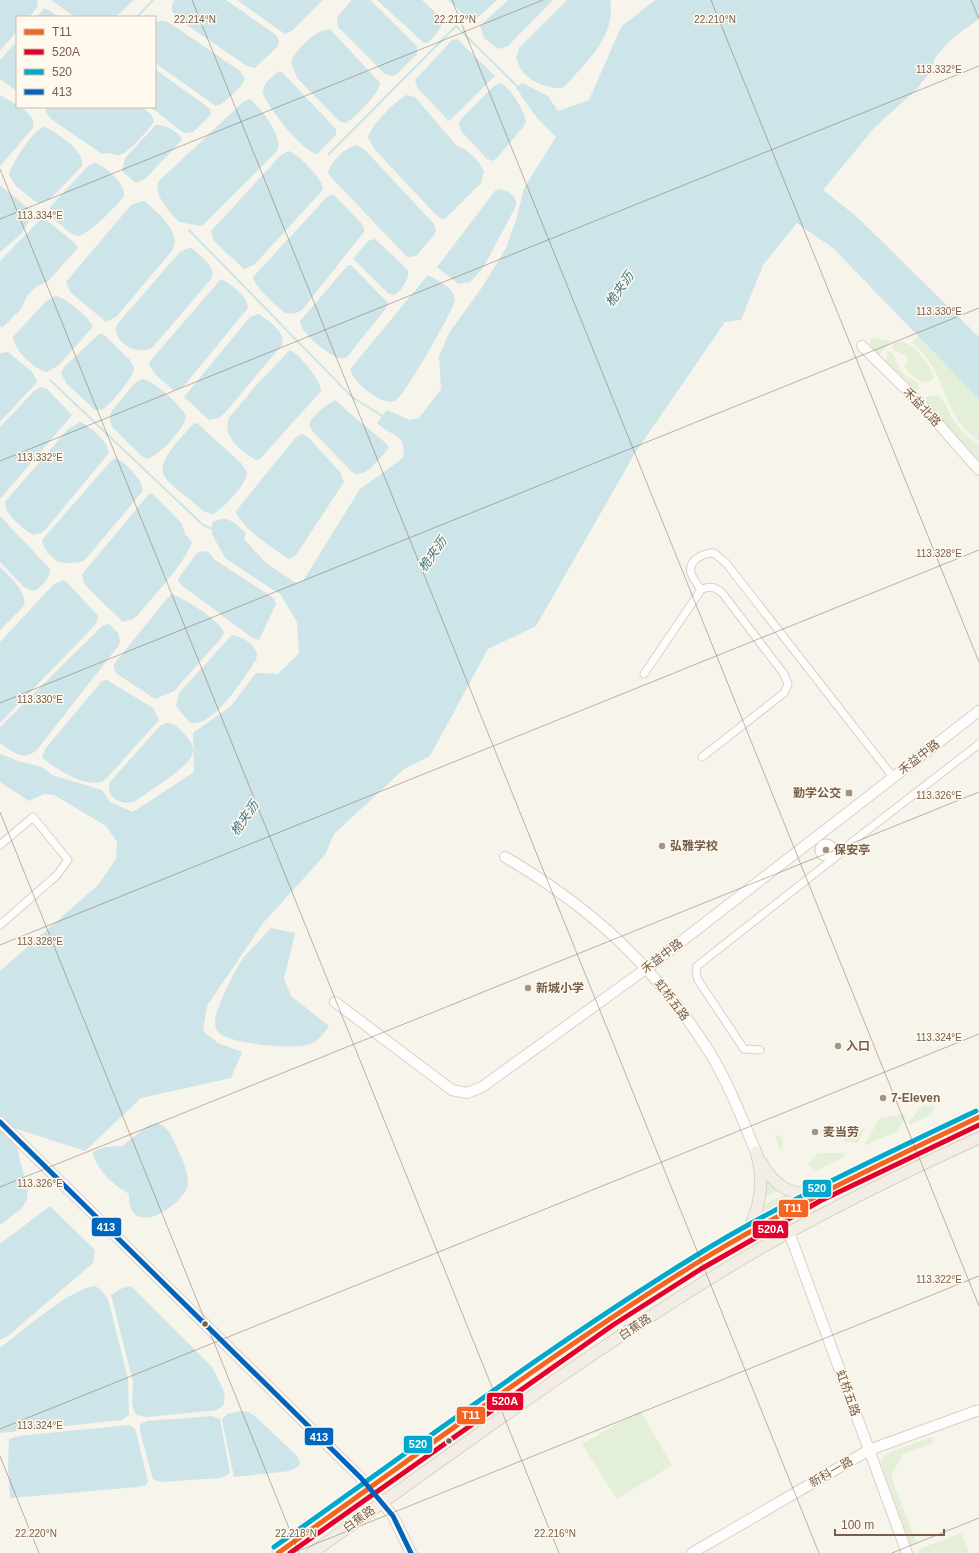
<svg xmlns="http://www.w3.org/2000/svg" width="979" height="1553" font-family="Helvetica,'Noto Sans SC',sans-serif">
<rect width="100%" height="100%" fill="#f7f4ec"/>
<path fill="#e3efd7" d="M918,336L979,399V440C952,425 948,396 935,371C930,360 921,352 912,343Z
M871,338L891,341L880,354H877L870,344Z
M901,341C917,346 928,363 935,377C925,390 912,374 904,367L908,360L907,356L892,349L895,343Z
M888,352C898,354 895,363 900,370C905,376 913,380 919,384V390L917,391L886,361V356Z
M937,395C946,400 948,412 954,421C960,430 969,438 979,445V461L926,402V397Z
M923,1105L934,1106L931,1114L910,1125L909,1122Z
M904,1114L906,1117L897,1131L864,1146L879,1119Z
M865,1128L857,1143L843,1141L844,1139Z
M774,1134L783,1137L782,1149H780Z
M818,1153H844L846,1156L816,1171L807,1164Z
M769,1179L780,1190L766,1197V1181Z
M786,1193L793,1196L761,1214L764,1205Z
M640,1411L672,1465L617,1499L582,1444Z
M931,1437L933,1443L903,1454L891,1476L916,1542L910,1545L881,1463L886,1454Z
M962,1533L969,1553H920L919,1549Z"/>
<path fill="#cde4e8" d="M0,0H37C40,7 33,12 29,17H17V31L0,51Z
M51,0H134L115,17H75Z
M175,0H226L276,35L279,41L278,46L255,68L247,66L178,19C172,13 169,7 175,0Z
M237,0H323L292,31L285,34Z
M352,0H370L417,46V54L397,74L392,76L385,74L338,27L337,17Z
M377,0H422C443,21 451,19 428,43H424Z
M448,0H497L475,20L471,21Z
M508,0H553L508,46L498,49L484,38L480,26Z
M567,0H610C617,35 586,63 564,87C552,91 530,82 522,71C519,67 518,62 516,57L520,47Z
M655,0H979V19L954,37L936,56L930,72L916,90L875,127L823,190L856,216L979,337V399L833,248L797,223L763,265L741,320L725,322L635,453L536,626L488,649L430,756L404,769L334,834L325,855L263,923L207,1006L203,1031L218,1043L242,1052L231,1078L141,1098L85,1151L14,1128L20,1161L28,1187L27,1200L21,1209L0,1225V971L98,885L116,859L117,842L106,826L54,795L44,794L29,801L0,782V754L18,761L42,767L52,775L102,790L110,802L133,812L194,772L193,733L231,706L256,673L278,674L299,653L297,622L281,595L225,558L212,534V522C229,514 234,523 246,533L244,539L266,563L296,583L303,581L360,489L403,458C408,435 391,436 377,423L387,410L410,420L419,418L441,389L439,356L449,333L483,286L506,248L517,217L524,188L556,137L537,118L516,88L522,83L548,96L558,111L589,100L621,27Z
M45,8L59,17H36Z
M160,21H165L171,24L240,71L245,78C244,85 223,105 216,106L155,63V23Z
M330,29L380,83C380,92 354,120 345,123L339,121L297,78L291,62C296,50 316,29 330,29Z
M457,39L495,76L449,121L418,89L415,80L452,40Z
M14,44L17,45V91L0,79V60Z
M155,69L209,108L211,114L209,117L193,132L184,133L150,107H155Z
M279,71L283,73L336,129V135L317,154C305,154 263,103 263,91C264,82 273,76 279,71Z
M500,83C510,86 524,111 526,121L524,126L497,158L492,161L487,159L461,131L459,123L462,118L494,86Z
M0,95C11,102 37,112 33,128L0,166Z
M407,95L415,97L457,146C468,149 480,161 484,172L481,183L445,219L439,218L376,151L368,138C370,126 396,100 407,95Z
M250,99C261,108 284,137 277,151L202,226L179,222C170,212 152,194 159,181L243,102Z
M46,107H142L151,114L154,121C151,128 127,154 120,155C113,156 110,151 102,154L51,119L46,112Z
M156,125C164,124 180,132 182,140L145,179L136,183L122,171L125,158Z
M44,127C57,132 86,152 82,166L50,199L41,203L36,202L16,186L9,175C11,164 34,129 44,127Z
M356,145L364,149L434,224L436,231L434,235L416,256L409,257L405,255L329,175L328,172C331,162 346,147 356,145Z
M288,151C297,152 322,179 323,188L321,192L254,265L244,269L214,241L211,231L281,155Z
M95,163C106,166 126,185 124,196C118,205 89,234 79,236C72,236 66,229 61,225C54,220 49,216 50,207L88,166Z
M0,185L28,208L32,216L22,233L0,252Z
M498,189C507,190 518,196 516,206L483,268L470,282L458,284L437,267L495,191Z
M333,194L361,223L364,228V232L302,310C297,313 290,315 284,312C277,307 253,285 253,277L328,196Z
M142,201L146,202C159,215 182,231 172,251L116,317L106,322L70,292L66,282L131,205Z
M45,219L75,243L78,248L47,282L37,286L27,296L21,309L2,328L0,326V261L39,221Z
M375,239L408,270C410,279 401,291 394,295L389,294L353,259L368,241Z
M189,248H192C200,256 216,266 212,278L153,347C134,358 109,338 118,323L180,252Z
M348,265H351L388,303L386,308L347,357L343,359C331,358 300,333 300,321Z
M428,275C438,281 453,287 455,299C456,306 404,397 395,401C384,407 348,380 351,368Z
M221,279C231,284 248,296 248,308L183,387L179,389L173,390L155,374L149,365L150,361Z
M55,296C64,296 88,317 92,325V328L59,365L47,372C35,370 14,350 13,337L46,301Z
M258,314C267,318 287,334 282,345L224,414L218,418L209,420L184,397L250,317Z
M99,334L104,335L130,360L134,368C134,376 114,400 107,406C103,410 100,410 95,410L66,383L61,373L65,366Z
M290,350C299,354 321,380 321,391L260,459L256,460C242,452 221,436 229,418L259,382Z
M8,352L33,373L37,382L0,422V353Z
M142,379C153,380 182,406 186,416C186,427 158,457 147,459L143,457L112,427C109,419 109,414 114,408L135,383Z
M41,387L47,389L72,415L0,499V427L35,390Z
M336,400L346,410L388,445V449C380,457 365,480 353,473L312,431L309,425C312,415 327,404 336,400Z
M80,422C91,427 108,441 109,453L45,530L41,533L34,535C24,530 4,514 5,502L68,429Z
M194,423L198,424L241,463L247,472C248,483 223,509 213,514C203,514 195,503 188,498C180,491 170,485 165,477C154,462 184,435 194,423Z
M302,434L308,437L340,472L344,482L296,555L289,559C277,551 237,525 236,511L296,437Z
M115,458C124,461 146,482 142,492L85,560C81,563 64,564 60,562C53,560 42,548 42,540L111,461Z
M149,494H153L182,524L185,534L192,542C181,569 157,591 139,614L133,619L123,622L88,588L84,583L82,574Z
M0,516L50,569C51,577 41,588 34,591L25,588L0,562Z
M202,551L208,552L215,560L275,599L276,604L259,640L251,637L180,584L178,580L180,576L197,553Z
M0,567C9,576 28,593 24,606L0,630Z
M63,580L67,582L98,616L96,624L0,723V642L53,585Z
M171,594C183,597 221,621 224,633L222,637L174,691L155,699L117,674L114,669V664Z
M109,624L118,633L120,641L119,645L36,751C21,761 13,752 0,743V727L102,626Z
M232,635C242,636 255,644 257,655L256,660C244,677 214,728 190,723L176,706L179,693Z
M107,680L153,708L159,720L106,779C90,792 55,768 42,758L45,749L102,681Z
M166,723C176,723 180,730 186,736C191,741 195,748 192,755C188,768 146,793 134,802C121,805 107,799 109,783L160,726Z
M271,928L295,933L284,979L291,996L329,1026C323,1034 320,1040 310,1044C294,1050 235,1044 220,1034C217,1031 215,1027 215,1023C213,1013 237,966 244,957C253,947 262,938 271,928Z
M157,1123C169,1127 172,1137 177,1148C182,1159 188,1170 188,1183C188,1202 128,1244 129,1194C112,1184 98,1171 92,1152L106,1147L122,1146L148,1126Z
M50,1206L95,1250L93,1263L8,1336L0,1340V1244Z
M95,1286L100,1289L108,1299L128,1379L129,1415L122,1420L0,1433V1348C21,1332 71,1288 95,1286Z
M131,1286L212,1367L223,1389L225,1397L223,1406L217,1410L209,1411L147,1417L136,1415L132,1405L133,1382L111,1295L120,1289Z
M240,1411L248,1412L255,1416L297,1456L300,1462L299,1466L290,1471L234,1477L222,1420L227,1414Z
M212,1416L220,1419L230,1473L221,1478L160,1482L153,1479L140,1432V1424L147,1421Z
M129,1425L134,1428L136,1432L148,1481L146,1485L138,1487L10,1498L8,1467L9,1439L18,1436Z"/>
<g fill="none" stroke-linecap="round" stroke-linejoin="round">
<path stroke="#cde4e8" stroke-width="2" d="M137,17L153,0
M329,154L456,26L519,88
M189,230L352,397L384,417
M50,380L203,525L213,529"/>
<g stroke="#d7d1ca" stroke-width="9">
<path id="street" d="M701,590C698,585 693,579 691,573C688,560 703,553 714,553L726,563L893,777
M644,674L701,590C710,585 716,587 723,594L784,674L788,685L784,693L702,757
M819 850a7 7 0 1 1 14 0a7 7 0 1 1-14 0Z
M0,845L33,817L68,860L57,875L0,925
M760,1050L744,1049L698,980L696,973L697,966L842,852L847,846L979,744"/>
</g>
<g stroke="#d8d1ca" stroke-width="12">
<path id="secondary" d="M862,346L921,404L979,470
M505,857C591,907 657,968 710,1053C729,1084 742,1119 756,1152
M335,1002L452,1090L467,1093L482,1087L647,968L979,711
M0,1122L361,1478L393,1516L411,1553
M789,1232L907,1553
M692,1553L869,1450L979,1410"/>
</g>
<g stroke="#d9d1ca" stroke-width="13">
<path id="primary" d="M761,1162C775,1187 789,1194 816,1195
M747,1233C761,1207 765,1181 756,1152
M278,1553L609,1319L697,1263L817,1195L979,1117
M312,1553C455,1451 596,1346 747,1256C822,1212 900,1174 979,1138"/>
</g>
<use href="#street" stroke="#fefdfc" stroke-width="7"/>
<use href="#secondary" stroke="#fefdfc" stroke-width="10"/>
<use href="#primary" stroke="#f2eee6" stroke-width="11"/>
<g stroke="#fff9ee" stroke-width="8">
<path id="bus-1" d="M278,1553C416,1456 552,1353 695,1264C786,1208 883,1163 979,1117"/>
</g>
<g stroke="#fff9ee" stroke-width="8">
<path id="bus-2" d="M290,1553L613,1325L701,1269L820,1201L979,1125"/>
</g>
<g stroke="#fff9ee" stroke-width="8">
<path id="bus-3" d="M274,1547C412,1450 548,1347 692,1258C782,1202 880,1157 976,1111"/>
</g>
<g stroke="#fff9ee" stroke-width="8">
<path id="bus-4" d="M0,1122L361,1478L393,1516L411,1553"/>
</g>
<use href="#bus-1" stroke="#f26522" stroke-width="5"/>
<use href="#bus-2" stroke="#e4002b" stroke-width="5"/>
<use href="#bus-3" stroke="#00a9ce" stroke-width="5"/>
<use href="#bus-4" stroke="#0065bd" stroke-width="5"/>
</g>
<path fill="none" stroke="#775e4b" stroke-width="1" stroke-opacity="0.45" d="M192,0L819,1553M452,0L979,1306M711,0L979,662M971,0L979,19M0,169L559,1553M0,219L543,0M0,461L979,66M0,703L979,308M0,812L299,1553M0,945L979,550M0,1187L979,792M0,1429L979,1034M0,1456L39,1553M293,1553L979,1276M892,1553L979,1518"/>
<g fill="#a49283" stroke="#fff9ee" stroke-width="1.5">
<rect x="845" y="789" width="8" height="8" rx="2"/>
<circle cx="662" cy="846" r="4"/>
<circle cx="826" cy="850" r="4"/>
<circle cx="528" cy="988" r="4"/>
<circle cx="838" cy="1046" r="4"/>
<circle cx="883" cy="1098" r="4"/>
<circle cx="815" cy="1132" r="4"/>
</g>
<g fill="#775e4b" stroke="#fff9ee" stroke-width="1.5">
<circle cx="205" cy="1324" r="3.5"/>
<circle cx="449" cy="1441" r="3.5"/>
</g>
<g text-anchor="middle" stroke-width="3" stroke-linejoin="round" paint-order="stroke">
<g font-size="12" fill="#775e4b" stroke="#fff9ee">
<text transform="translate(922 407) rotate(47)" y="4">禾益北路</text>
<text transform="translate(919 757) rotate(-38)" y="4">禾益中路</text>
<text transform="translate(662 956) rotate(-37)" y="4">禾益中路</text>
<text transform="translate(672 1000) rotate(53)" y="4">虹桥五路</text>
<text transform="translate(635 1327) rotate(-34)" y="4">白蕉路</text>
<text transform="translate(848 1393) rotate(70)" y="4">虹桥五路</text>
<text transform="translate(831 1472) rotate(-30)" y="4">新科一路</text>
<text transform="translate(359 1519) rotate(-36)" y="4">白蕉路</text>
</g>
<g font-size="12" font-weight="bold" fill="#775e4b" stroke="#fff9ee" text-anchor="start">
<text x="841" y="797" text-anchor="end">勤学公交</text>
<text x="670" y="850">弘雅学校</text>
<text x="834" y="854">保安亭</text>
<text x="536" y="992">新城小学</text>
<text x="846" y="1050">入口</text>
<text x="891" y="1102">7-Eleven</text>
<text x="823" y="1136">麦当劳</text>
</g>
<g font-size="13" font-style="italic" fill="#457a8a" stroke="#fff9ee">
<text transform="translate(619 289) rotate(-55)" y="5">桅夹沥</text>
<text transform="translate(432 554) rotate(-55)" y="5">桅夹沥</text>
<text transform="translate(244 818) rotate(-55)" y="5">桅夹沥</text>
</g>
</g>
<g font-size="10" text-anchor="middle" fill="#775e4b" stroke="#fff9ee" stroke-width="3" stroke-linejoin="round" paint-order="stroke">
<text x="195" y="23">22.214°N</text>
<text x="455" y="23">22.212°N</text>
<text x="715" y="23">22.210°N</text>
<text x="939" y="73">113.332°E</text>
<text x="40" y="219">113.334°E</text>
<text x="939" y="315">113.330°E</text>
<text x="40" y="461">113.332°E</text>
<text x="939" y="557">113.328°E</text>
<text x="40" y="703">113.330°E</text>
<text x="939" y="799">113.326°E</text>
<text x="40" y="945">113.328°E</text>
<text x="939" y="1041">113.324°E</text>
<text x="40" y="1187">113.326°E</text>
<text x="939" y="1283">113.322°E</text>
<text x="40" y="1429">113.324°E</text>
<text x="36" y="1537">22.220°N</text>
<text x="296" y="1537">22.218°N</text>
<text x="555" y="1537">22.216°N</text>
</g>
<g stroke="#fff9ee" stroke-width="1.5">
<rect x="802" y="1179" width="30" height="19" rx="4" fill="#00a9ce"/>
<rect x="778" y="1199" width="31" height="19" rx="4" fill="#f26522"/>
<rect x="91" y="1217" width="31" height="20" rx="4" fill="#0065bd"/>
<rect x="752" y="1220" width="37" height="19" rx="4" fill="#e4002b"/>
<rect x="486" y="1392" width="38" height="19" rx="4" fill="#e4002b"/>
<rect x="456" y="1406" width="30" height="19" rx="4" fill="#f26522"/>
<rect x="304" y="1427" width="30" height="19" rx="4" fill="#0065bd"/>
<rect x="403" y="1435" width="30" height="19" rx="4" fill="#00a9ce"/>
</g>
<g font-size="11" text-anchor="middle" font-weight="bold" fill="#fff">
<text x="817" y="1192">520</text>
<text x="793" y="1212">T11</text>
<text x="106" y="1231">413</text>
<text x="771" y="1233">520A</text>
<text x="505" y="1405">520A</text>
<text x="471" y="1419">T11</text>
<text x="319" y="1441">413</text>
<text x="418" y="1448">520</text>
</g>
<rect x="16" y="16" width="140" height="92" fill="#fff9ee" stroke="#c9bbad"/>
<rect x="24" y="29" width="20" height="6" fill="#f26522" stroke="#c9bbad"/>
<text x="52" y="36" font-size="12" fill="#775e4b">T11</text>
<rect x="24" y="49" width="20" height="6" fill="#e4002b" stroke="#c9bbad"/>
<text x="52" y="56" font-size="12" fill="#775e4b">520A</text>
<rect x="24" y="69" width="20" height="6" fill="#00a9ce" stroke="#c9bbad"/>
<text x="52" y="76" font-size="12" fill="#775e4b">520</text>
<rect x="24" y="89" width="20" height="6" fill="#0065bd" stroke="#c9bbad"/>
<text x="52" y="96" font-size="12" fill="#775e4b">413</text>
<path d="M835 1529v6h109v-6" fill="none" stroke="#775e4b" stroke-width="2"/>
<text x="841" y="1529" font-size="12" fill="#775e4b" stroke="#fff9ee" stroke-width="3" paint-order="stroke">100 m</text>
</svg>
